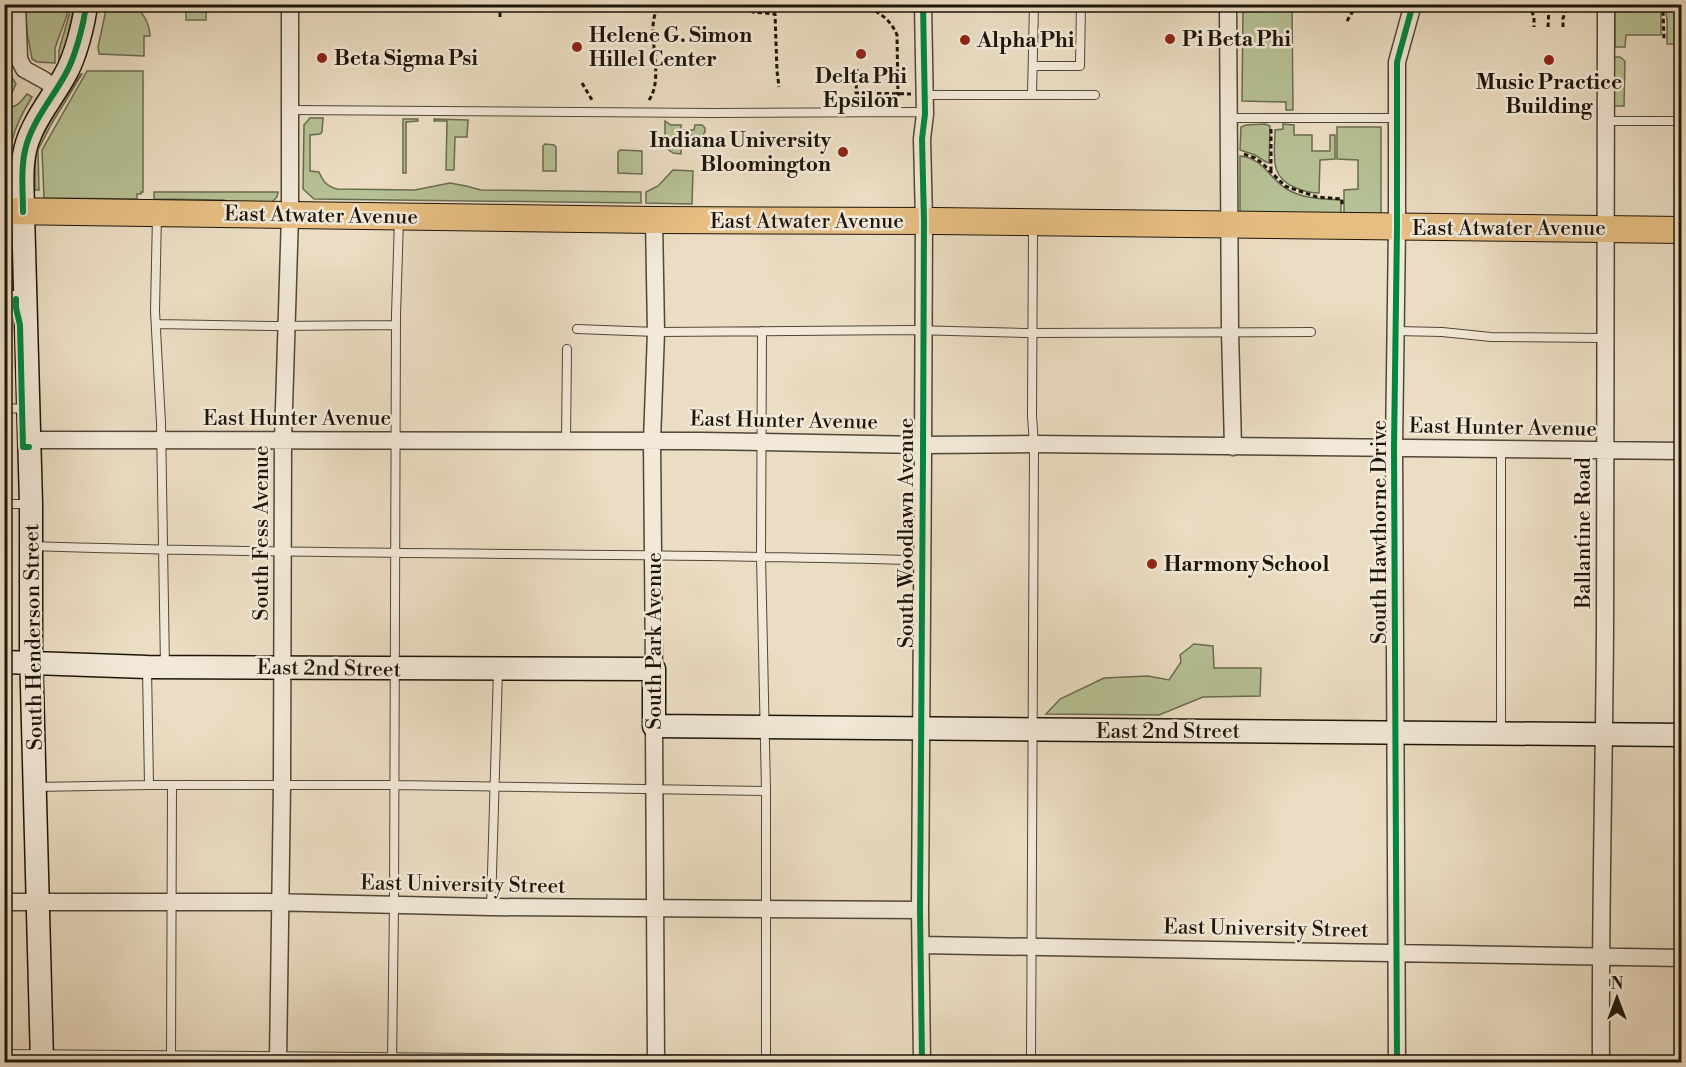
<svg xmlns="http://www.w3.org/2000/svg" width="1686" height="1067" font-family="'Libre Bodoni',serif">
<rect width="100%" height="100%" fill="#ebddc3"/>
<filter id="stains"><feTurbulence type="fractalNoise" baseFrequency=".00333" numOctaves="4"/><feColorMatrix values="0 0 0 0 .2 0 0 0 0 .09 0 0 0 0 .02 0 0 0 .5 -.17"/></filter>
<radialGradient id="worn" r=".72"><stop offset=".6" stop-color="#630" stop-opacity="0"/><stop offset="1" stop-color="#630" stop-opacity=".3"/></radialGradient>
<path fill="#b6c195" stroke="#6a6b50" stroke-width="1.5" d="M25,5H68L67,15L55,48V63L37,62L32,59L27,32Z
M72,5H75L68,34L66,58L59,63V50Z
M107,5H135C144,15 149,22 150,36H144V56L99,54L98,47Z
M186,5H197V9H206V20H186Z
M1243,5H1292L1293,110H1286V102L1242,101Z
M1615,5H1658L1661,10V35H1626L1625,47H1615Z
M1665,5H1681V44H1667V20Z
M5,30L9,31V68L10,74L16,84C12,91 13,97 5,99L4,55H7V41H5Z
M1614,57H1620L1625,61L1624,106H1614Z
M87,71H143V192H141V194H137V199L44,198L42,150Z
M81,74H82L52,123L38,150L39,190H35V161L37,146L48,124Z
M27,94L32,97C11,130 8,150 7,188H5V108C16,108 20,103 27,94Z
M310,118H323L322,132L320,134L310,135V171L319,172C323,181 326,186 337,189L415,190L450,183L466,186L481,190L641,192V203L314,199L303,189L304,125Z
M403,119H418V121L406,122V173H403Z
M434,119L468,120L467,137H455L454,170H446L447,121H434Z
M665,121L671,125H681V130H694L695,125H702L705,128V132L702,136H681V154L673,153L665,147Z
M1265,124L1270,126L1269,163L1266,162L1255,155L1240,150L1241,127L1246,125Z
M1283,124L1294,125V135H1312V151H1330V135H1335V159L1320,160L1319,193C1311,193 1303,191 1296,188C1268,177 1275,154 1275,130L1283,129Z
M1337,127H1381V216L1344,215V190L1358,189V160L1337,159Z
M545,144L554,145L556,147V171H543V146Z
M620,150L642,151V174L618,173V152Z
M1240,156C1262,158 1269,177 1285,188C1302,199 1322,199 1341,200V216L1240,214Z
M673,170L693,171L692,204L646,203V192L658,186Z
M154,192H278L277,197L270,204H234L224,200L154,199Z
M1194,644L1213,646L1214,668H1261L1260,696L1203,697L1159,715L1046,714L1060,699L1104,678L1148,676L1169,680L1181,662L1180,655Z"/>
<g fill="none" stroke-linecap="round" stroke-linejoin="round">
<g stroke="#504738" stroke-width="10">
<path id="lane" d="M1033,66H1080L1081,4
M924,95H1095
M1032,95L1034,4
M291,110L713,113L918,112L925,114
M1228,118H1397
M1606,121H1682
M157,215L155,311L161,423L165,667
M156,324L274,326L396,325
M577,329L656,332L912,330L1024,333L1311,332
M762,331L761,556L766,791V1062
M1396,331L1442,332L1491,337L1606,338
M4,408L28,409
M566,441L567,349
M1501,449V731
M4,504H31
M31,546C325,556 620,552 914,560
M147,668L149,785H172L171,1062
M172,785H395L766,791
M36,787L149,785
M491,907L498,670
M4,1054L978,1062
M392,1062L394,905L396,315L399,220
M1031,1062L1034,444L1032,416L1033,226"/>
</g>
<g stroke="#504738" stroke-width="19">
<path id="street" d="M17,4L19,59L24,69L44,80L57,89
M1228,4L1230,331L1233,447
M654,220L656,332L652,441L654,669
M4,299H26
M29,440L702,441L923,445L1034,444L1682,451
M654,726L656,1062
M4,902H267L491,907L920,910
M921,945L1682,958
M278,1062L282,785L283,440L290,215V4
M922,1062L920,910L923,455L924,221L922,139L925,114L923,4
M1397,1062L1394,448L1397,227V62L1413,4
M1601,1062C1600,919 1604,775 1605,632C1606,423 1606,214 1606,4"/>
</g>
<g stroke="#1d150a" stroke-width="25">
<path id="secondary" d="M4,662L147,667L654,669V726L1682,735
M42,1062L31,649V504L23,212C23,190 20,164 27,143C35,118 53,97 65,75C75,58 84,24 86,4"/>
</g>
<g stroke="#1d150a" stroke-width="28">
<path id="primary" d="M4,211L654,220L935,221L1682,230"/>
</g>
<path stroke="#1d150a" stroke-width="3" stroke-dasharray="4.5 3" stroke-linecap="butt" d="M695,4L696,10
M748,4V8L753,12L775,14L777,71L779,87
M786,4V8
M862,4C878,12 890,18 897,35L898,97
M1529,4L1534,17V27
M1540,4L1549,7L1557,4
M1661,4L1663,11L1664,40
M500,17V4
M1347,21L1357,4
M1548,27L1549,7
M1563,27V18L1569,4
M857,69L856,93L911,94
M582,83L592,100
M649,100C667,74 641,24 661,4
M1244,154L1255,158L1262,163L1285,186L1317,197L1342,199V207
M1271,171V127"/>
<use href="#lane" stroke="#f2e9d8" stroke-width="8"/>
<use href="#street" stroke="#f2e9d8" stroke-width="16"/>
<use href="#secondary" stroke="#f2e9d8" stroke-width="22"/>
<use href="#primary" stroke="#e6be82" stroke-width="26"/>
<g stroke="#f2e9d8" stroke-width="10">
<path id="cycleway" d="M23,212C23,190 20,164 27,143C35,118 53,97 65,75C75,58 84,24 86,4
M16,299V308L20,325L23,447H29
M922,1062L920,910L923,455L924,221L922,139L925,114L923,4
M1397,1062L1394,448L1397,227V62L1413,4"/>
</g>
<use href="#cycleway" stroke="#00873e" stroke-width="6"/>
</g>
<g fill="#8f2418" stroke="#f2e9d8" stroke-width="2">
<circle cx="1170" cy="39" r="6"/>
<circle cx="965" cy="40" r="6"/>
<circle cx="577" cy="47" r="6"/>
<circle cx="861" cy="54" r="6"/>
<circle cx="322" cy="58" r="6"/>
<circle cx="1549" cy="60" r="6"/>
<circle cx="843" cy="152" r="6"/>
<circle cx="1152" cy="564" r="6"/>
</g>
<g text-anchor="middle" stroke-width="5" stroke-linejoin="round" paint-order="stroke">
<g font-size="21" font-weight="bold" fill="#1d150a" stroke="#f2e9d8" text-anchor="start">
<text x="589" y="42">Helene G. Simon<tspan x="589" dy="24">Hillel Center</tspan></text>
<text x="1182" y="46">Pi Beta Phi</text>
<text x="977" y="47">Alpha Phi</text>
<text x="334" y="65">Beta Sigma Psi</text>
<text x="861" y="83" text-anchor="middle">Delta Phi<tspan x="861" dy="24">Epsilon</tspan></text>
<text x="1549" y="89" text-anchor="middle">Music Practice<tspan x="1549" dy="24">Building</tspan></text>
<text x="831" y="147" text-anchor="end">Indiana University<tspan x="831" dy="24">Bloomington</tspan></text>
<text x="1164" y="571">Harmony School</text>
</g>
<g font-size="21" fill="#1d150a" stroke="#f2e9d8">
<text transform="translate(321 215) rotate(1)" y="7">East Atwater Avenue</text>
<text x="807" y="228">East Atwater Avenue</text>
<text x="1509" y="235">East Atwater Avenue</text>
<text x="297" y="425">East Hunter Avenue</text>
<text transform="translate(784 420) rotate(1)" y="7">East Hunter Avenue</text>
<text transform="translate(1503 427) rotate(1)" y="7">East Hunter Avenue</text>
<text transform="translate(1379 532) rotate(-90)" y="7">South Hawthorne Drive</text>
<text transform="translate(261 533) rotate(-90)" y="7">South Fess Avenue</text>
<text transform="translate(906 533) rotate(-90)" y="7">South Woodlawn Avenue</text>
<text transform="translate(1583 533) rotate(-90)" y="7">Ballantine Road</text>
<text transform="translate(33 637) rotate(-91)" y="7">South Henderson Street</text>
<text transform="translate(654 641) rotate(-90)" y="7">South Park Avenue</text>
<text transform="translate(329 668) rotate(1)" y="7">East 2nd Street</text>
<text x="1168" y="738">East 2nd Street</text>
<text transform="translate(463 884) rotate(1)" y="7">East University Street</text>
<text transform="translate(1266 928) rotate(1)" y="7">East University Street</text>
</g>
</g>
<rect width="1686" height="1067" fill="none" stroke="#ebddc3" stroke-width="24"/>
<rect x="6" y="6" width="1674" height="1055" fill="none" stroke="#1d150a" stroke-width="3"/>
<rect x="12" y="12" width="1662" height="1043" fill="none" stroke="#1d150a" stroke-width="1.5"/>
<g transform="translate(1617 998)" stroke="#f2e9d8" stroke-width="4.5" paint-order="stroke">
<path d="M0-4.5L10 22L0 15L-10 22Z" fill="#1d150a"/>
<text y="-9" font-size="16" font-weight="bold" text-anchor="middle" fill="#1d150a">N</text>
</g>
<rect width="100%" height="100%" filter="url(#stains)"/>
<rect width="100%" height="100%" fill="url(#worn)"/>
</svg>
